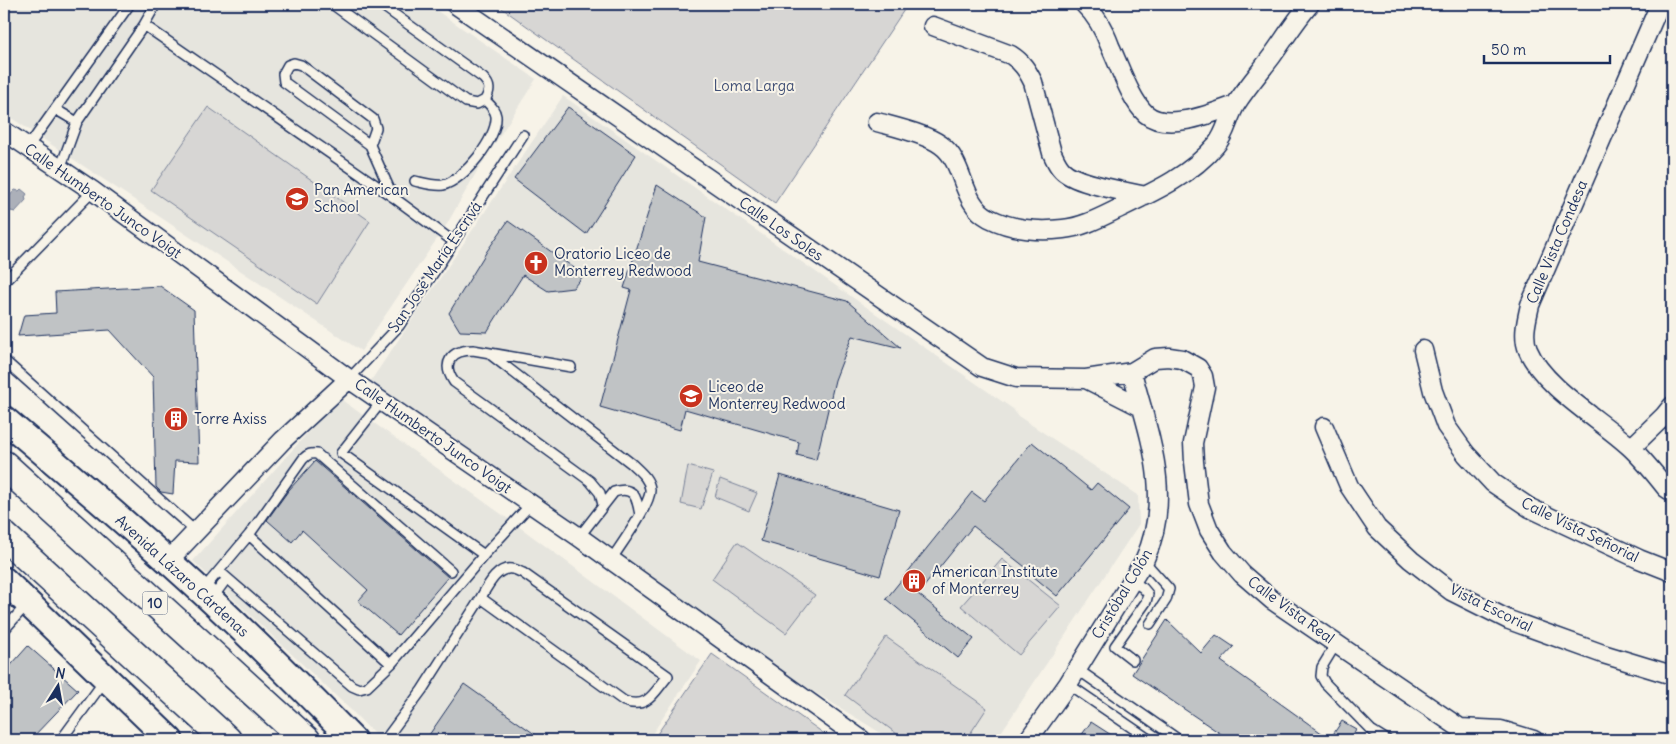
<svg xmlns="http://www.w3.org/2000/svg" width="1676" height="744" font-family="Delius,sans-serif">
<rect width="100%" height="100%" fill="#f7f3e8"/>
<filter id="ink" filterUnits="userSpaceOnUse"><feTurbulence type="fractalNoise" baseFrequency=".02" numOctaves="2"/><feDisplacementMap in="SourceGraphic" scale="10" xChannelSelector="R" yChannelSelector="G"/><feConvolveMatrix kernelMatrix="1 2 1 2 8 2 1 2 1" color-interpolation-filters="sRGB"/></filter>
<g filter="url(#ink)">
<path fill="#e6e5de" d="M4,4H427L536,79L476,173L447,224L361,351L4,113Z
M563,96L1013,409L1018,416L1138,495L1139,524L996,740H892L800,683L370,382Z
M339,398L525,531L701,661L648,740H380L354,713L193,561Z"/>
<path fill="#d7d6d4" stroke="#798299" d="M496,4H908L775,203Z
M208,107L370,221L317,304L151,190Z
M688,466L713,473L701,509L681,504Z
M720,479L757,493L749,511L715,497Z
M737,542L815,595L786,633L712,579Z
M1002,559L1061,606L1019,655L961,606Z
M886,637L987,708L966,740H905L845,695Z
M712,654L833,740H653Z"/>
<path fill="#acb0b9" stroke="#727c95" d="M21,189L27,194L25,197L26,200L15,212L11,211L9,213L4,209L5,205L4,202L15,190L19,191Z"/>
<path fill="#c0c3c5" stroke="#1b2f5e" d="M568,107L636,155L586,234L514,179Z
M657,185L706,217L698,262L847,301L901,348L852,336L835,380L816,460L797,455L799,442L685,409L680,430L600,407L631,290L624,288Z
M508,221L584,275L573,288L548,291L523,275L487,332L460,331L449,313L487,251Z
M160,286L194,310L199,462L175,461L173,494L161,492L156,487L153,377L110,330L18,336L24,315L56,313L55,292Z
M1032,442L1091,490L1097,483L1129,509L1057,596L1033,576L1034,574L973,526L918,594L974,639L958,658L886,599L972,492L984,501Z
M315,461L448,577L398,635L358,601L368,590L302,530L292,542L267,520L288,491Z
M780,475L899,510L880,576L761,541Z
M1167,620L1201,653L1216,635L1234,647L1221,661L1330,739L1342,721L1356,729L1350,740H1230L1132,674Z
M28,646L78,690L30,740H4V673Z
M464,684L543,740H436L429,735Z
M1091,722L1119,740H1078Z"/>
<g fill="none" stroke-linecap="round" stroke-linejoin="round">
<g stroke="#1b2f5e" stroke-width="12">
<path id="lane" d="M332,4L466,102L477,104L485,100C490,91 491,86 483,78L380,4
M144,25L393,197
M55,109L77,122
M370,145L376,128L373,119L301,65L294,63L288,65L283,74L284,82L370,145L393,197L454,242
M28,147L130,4
M60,169L77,122L144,25L156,4
M415,181C424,183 434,186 443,185C463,181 498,138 496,116C495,109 490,105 485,100
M4,282L93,191
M491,355L632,464C639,471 649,478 650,489C652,503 620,546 611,560
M4,360L195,531
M571,367L473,350C451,350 441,363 454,382L590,481L600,493L603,505
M349,379L399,326L523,135
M382,401L341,453L484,555
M249,535L391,664
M579,537L614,492C635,485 637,499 640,515
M1144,561L1169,589L1166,600L1150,624
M219,571L352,686L359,689L367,687L391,664L484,555L531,504
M1132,581L1143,588L1148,594L1146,602L1115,646L1133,660
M202,591L249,535L303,459C308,454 311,453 317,454L451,571
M211,600L227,578
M4,630L27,604
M1336,644L1322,667L1321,676L1325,683L1371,730L1387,740
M1077,669L1179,740
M1068,684L1150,740
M61,740L105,680
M385,740L422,690L477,604C485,592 495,566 512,569C516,569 520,572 523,573L668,676C654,692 648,710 624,701L481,598"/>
</g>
<g stroke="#1b2f5e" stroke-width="21">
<path id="street" d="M455,4L982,367L1016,378L1086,379L1132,372L1155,358L1169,357L1182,359L1198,368L1203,376L1205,387L1193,443L1194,462L1199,504L1209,530L1223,552L1242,574L1272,600L1460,728L1472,740
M1084,4C1096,15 1104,30 1110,46C1119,65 1131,101 1146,114C1167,132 1213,113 1235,105
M1660,4L1530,305C1527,319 1522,336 1528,350C1544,388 1600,419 1630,447C1643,459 1655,474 1666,488L1672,492
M933,26L1011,55C1022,62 1027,70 1033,82L1052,153C1055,159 1057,165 1062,170C1075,184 1125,191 1145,196
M877,122C895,127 926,134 941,145C966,163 960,203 989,218C1013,230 1037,232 1063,229C1084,227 1103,216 1122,207C1156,191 1192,174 1216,145C1226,134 1228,117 1236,104C1247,87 1260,72 1272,56C1285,38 1296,20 1310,4
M4,131L93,191L349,379L579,537L862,740
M1423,350L1433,391L1446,426L1466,454L1493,483L1530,508L1639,559L1672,572
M1086,379L1141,407
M1324,427L1349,486L1377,528L1411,560L1451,591L1509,620L1603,654L1672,675
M1631,448L1664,416L1672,406
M168,561L283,440L349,379
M1460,728L1501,730L1534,740
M1028,740L1068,684L1144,561C1174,497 1149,436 1132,372"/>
</g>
<g stroke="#1b2f5e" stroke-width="29">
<path id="secondary" d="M4,419C74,479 145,538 213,602C261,647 307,693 353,740
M4,580L170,740"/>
</g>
<g stroke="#1b2f5e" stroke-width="31">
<path id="highway" d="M4,465L306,740
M4,536L227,740"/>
</g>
<use href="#lane" stroke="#f7f3e8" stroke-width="9"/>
<use href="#street" stroke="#f7f3e8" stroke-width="18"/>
<use href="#secondary" stroke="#f7f3e8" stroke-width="25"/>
<use href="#highway" stroke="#f7f3e8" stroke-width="28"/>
</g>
</g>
<defs>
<g id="school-disc" transform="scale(1.25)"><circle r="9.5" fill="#c8321e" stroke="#f7f3e8"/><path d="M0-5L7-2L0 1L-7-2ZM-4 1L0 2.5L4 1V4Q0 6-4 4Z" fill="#fff"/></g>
<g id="church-disc" transform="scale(1.25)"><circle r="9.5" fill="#c8321e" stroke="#f7f3e8"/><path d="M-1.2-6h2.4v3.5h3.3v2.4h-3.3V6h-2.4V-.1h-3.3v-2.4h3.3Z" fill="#fff"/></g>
<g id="university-disc" transform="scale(1.25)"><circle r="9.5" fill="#c8321e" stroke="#f7f3e8"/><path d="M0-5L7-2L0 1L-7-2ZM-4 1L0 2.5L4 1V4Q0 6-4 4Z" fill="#fff"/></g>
<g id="building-disc" transform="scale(1.25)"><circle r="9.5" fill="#c8321e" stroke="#f7f3e8"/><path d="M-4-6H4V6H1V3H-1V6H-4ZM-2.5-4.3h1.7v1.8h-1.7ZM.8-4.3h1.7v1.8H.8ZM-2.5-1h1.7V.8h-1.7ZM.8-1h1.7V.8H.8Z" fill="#fff"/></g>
</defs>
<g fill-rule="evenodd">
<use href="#school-disc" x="297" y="199"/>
<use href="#church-disc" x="536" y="263"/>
<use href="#university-disc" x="691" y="396"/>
<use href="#building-disc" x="176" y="419"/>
<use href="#building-disc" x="914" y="581"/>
</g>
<g text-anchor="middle" stroke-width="4" stroke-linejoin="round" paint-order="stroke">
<rect fill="#f7f3e8" stroke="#5d6a87" stroke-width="1" x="142.5" y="591.5" width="25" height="23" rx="4"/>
<g font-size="14" font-weight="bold" fill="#1b2f5e">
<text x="155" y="608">10</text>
</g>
<g font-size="15" fill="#415076" stroke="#f7f3e8">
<text x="754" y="91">Loma Larga</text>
</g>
<g font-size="15" fill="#1b2f5e" stroke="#f7f3e8" text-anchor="start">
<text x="314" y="195">Pan American<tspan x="314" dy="17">School</tspan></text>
<text x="554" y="259">Oratorio Liceo de<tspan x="554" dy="17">Monterrey Redwood</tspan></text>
<text x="708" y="392">Liceo de<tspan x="708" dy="17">Monterrey Redwood</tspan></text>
<text x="194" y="424">Torre Axiss</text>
<text x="932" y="577">American Institute<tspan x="932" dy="17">of Monterrey</tspan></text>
</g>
<g font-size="15" fill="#1b2f5e" stroke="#f7f3e8">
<text transform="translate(103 201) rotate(35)" y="5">Calle Humberto Junco Voigt</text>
<text transform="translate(781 229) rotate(35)" y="5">Calle Los Soles</text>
<text transform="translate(1557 242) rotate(-67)" y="5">Calle Vista Condesa</text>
<text transform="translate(435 267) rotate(-56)" y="5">San José María Escrivá</text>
<text transform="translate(433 436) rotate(35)" y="5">Calle Humberto Junco Voigt</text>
<text transform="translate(1580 530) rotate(26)" y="5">Calle Vista Señorial</text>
<text transform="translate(182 576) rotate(42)" y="5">Avenida Lázaro Cárdenas</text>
<text transform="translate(1122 594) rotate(-59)" y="5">Cristóbal Colón</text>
<text transform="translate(1491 608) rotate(26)" y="5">Vista Escorial</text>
<text transform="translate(1291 610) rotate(36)" y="5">Calle Vista Real</text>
</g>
</g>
<rect width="1676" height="744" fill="none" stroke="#f7f3e8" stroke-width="20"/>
<rect x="10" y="10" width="1656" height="724" fill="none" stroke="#1b2f5e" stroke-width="2" filter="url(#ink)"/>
<g transform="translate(58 686) rotate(11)" stroke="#f7f3e8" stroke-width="4" paint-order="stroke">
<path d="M0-4L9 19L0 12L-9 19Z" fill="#1b2f5e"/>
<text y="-8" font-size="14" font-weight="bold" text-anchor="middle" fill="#1b2f5e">N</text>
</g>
<path d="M1484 55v8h126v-8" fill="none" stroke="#1b2f5e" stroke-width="2.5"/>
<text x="1491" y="55" font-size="15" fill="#1b2f5e" stroke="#f7f3e8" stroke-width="4" paint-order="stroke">50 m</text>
</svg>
